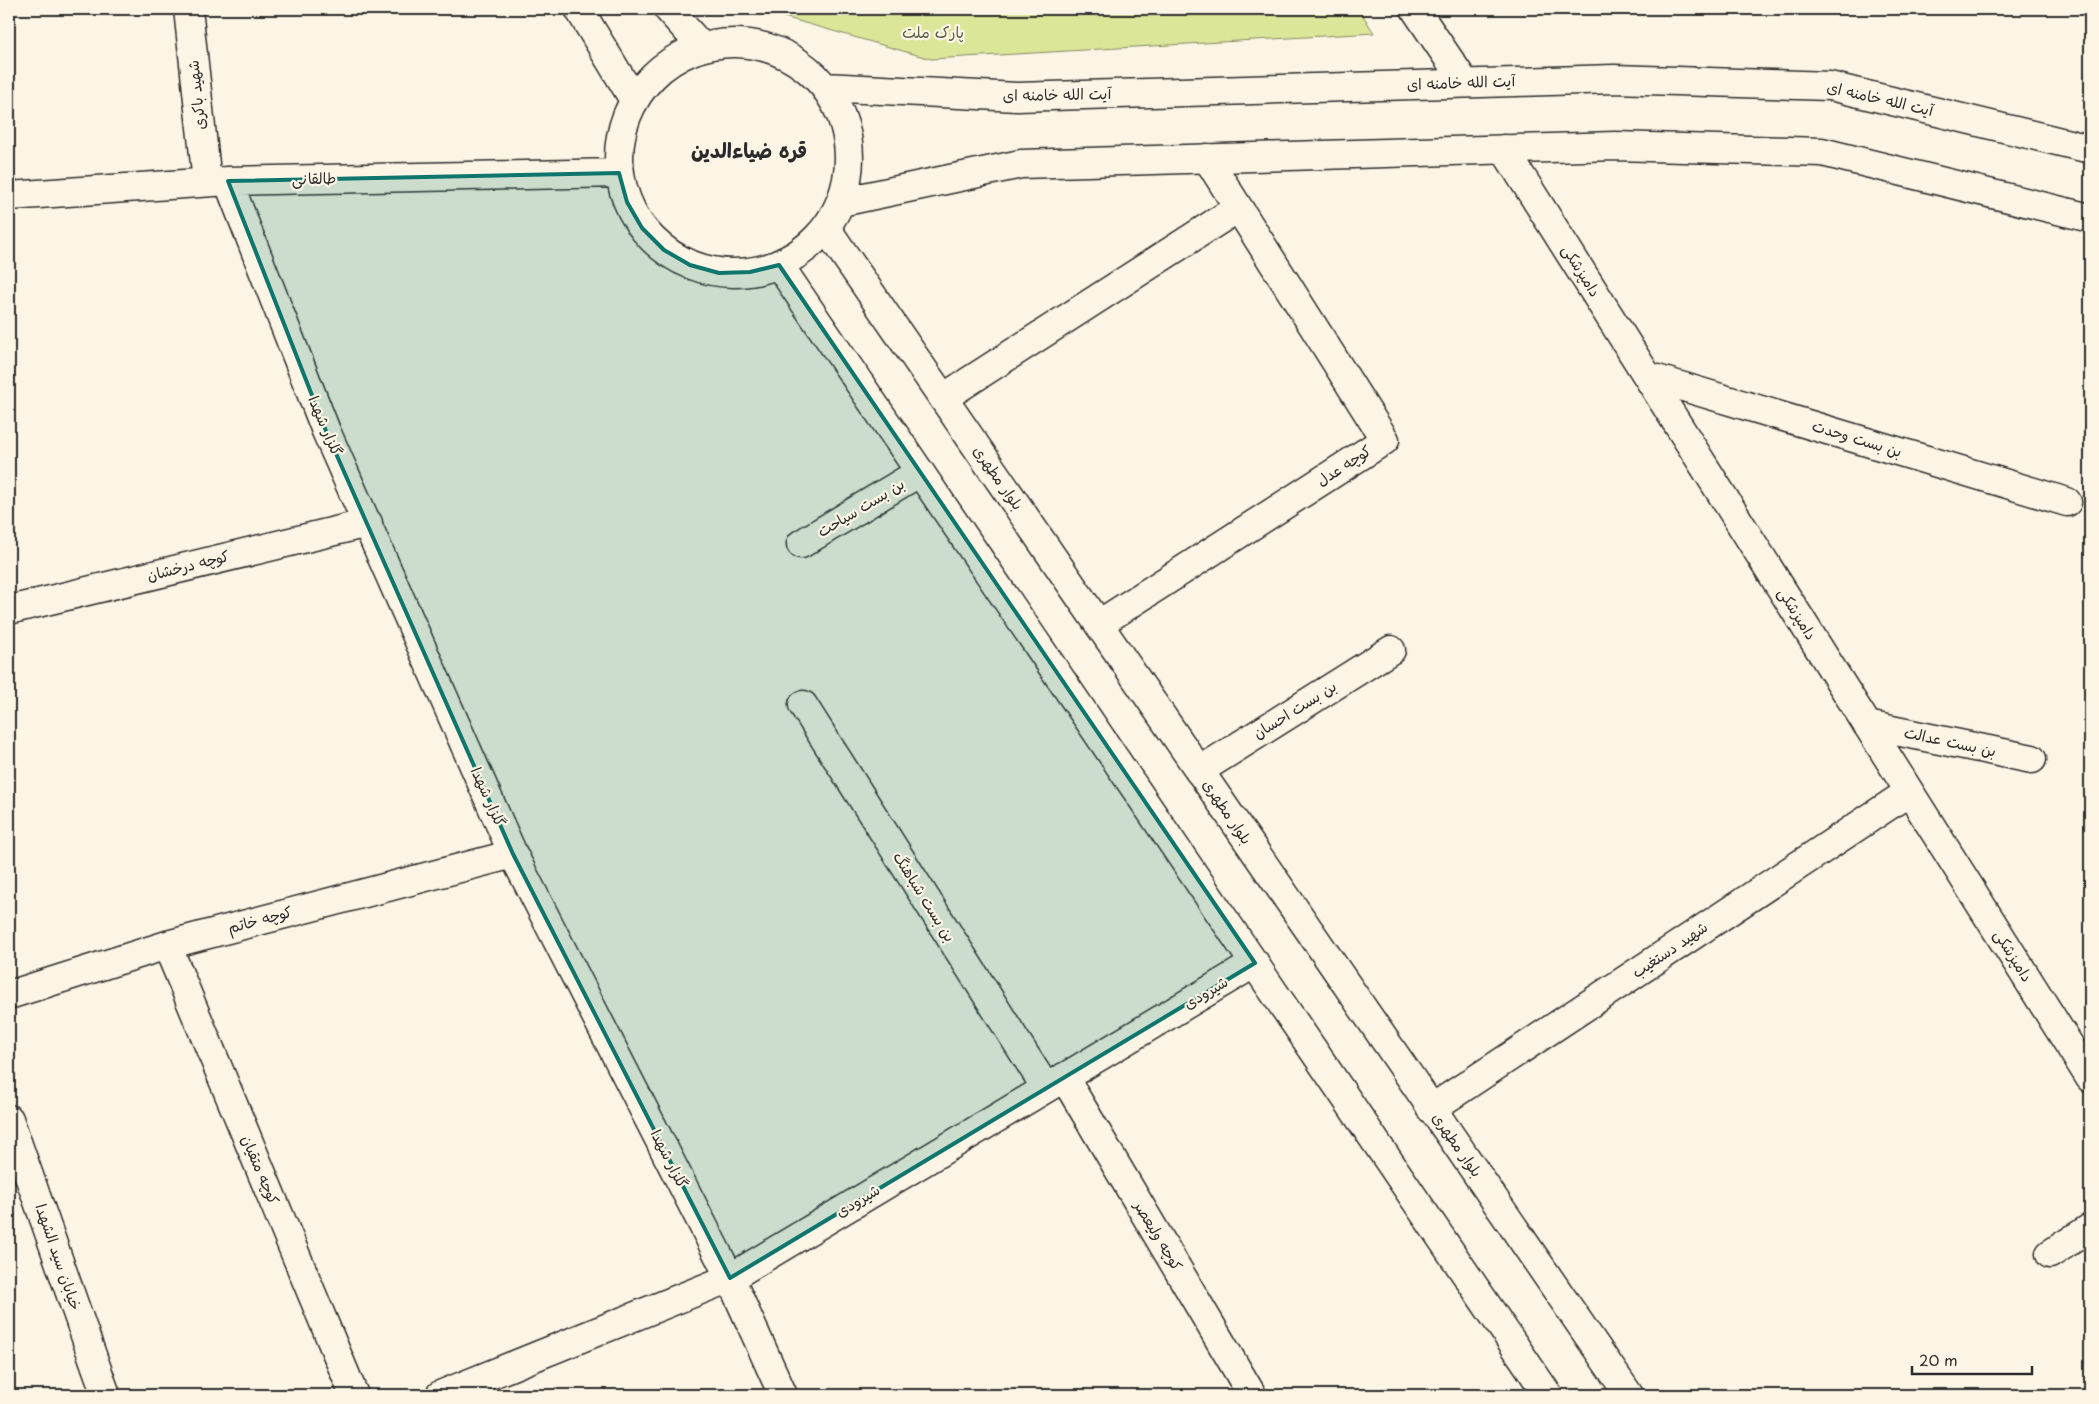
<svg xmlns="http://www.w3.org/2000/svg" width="2099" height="1404" font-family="'Playpen Sans','Playpen Sans Arabic',sans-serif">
<rect width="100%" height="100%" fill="#fcf5e5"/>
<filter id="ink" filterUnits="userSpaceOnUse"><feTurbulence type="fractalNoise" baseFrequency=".02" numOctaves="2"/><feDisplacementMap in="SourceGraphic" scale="10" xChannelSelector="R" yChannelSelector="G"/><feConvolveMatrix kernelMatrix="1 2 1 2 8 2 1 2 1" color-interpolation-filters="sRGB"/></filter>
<g filter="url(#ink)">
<path fill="#dbe699" stroke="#838862" d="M756,9H1359L1374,33L931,59Z"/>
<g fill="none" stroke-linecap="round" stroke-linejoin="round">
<g stroke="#2b2b2b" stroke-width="31">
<path id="street" d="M188,9L207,182
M1415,9L1465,83
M1504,149L2090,1078
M1647,376L2067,502
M943,398L1238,208
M801,544L920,472
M9,610L368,523
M1099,624L1385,440L1207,158
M803,705L1046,1088
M1867,725L2032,759
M1199,771L1391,650
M167,945L354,1395
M9,995L167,945L513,854
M1064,1077L1252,1395
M1431,1109L1909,792
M9,1119L106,1395
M2050,1254L2090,1228
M440,1395L730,1278L1255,963"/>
</g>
<g stroke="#2b2b2b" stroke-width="31">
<path id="secondary" d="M579,9L634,100
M668,9L702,47
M619 158a115 115 0 1 1 230 0a115 115 0 1 1-230 0Z
M825,87L1017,97L1614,79L1830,86L2090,149
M228,181L326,431L513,854L730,1278L783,1395
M9,196L228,181L619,173
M841,202L1021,164L1615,146L1822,152L2090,218
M826,228L1629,1395
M779,265L1548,1395"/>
</g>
<use href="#street" stroke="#fcf5e5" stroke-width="28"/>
<use href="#secondary" stroke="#fcf5e5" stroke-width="28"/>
</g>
</g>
<path fill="#0f766e" fill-opacity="0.2" stroke="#0f766e" stroke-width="4" stroke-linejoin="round" d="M619,173L627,202L642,228L664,250L690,265L719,273L750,272L779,265L1255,963L730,1278L513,854L326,431L228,181Z"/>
<g text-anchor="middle" stroke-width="4.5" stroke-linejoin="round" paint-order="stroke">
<g font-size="15" fill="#575a46" stroke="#fcf5e5">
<text x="933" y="38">پارک ملت</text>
</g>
<g font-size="15" fill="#2b2b2b" stroke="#fcf5e5">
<text transform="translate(1461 83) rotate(-2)" y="5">آیت الله خامنه ای</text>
<text transform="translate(197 95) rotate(-96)" y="5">شهید باکری</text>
<text transform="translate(1057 95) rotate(-1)" y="5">آیت الله خامنه ای</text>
<text transform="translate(1880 99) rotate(13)" y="5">آیت الله خامنه ای</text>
<text transform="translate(314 179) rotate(-1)" y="5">طالقانی</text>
<text transform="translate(1581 271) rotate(58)" y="5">دامپزشکی</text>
<text transform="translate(325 426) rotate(67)" y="5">گلزار شهدا</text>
<text transform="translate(1857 439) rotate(17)" y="5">بن بست وحدت</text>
<text transform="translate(1344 466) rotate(-33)" y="5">کوچه عدل</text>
<text transform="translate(998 478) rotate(55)" y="5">بلوار مطهری</text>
<text transform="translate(861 508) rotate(-31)" y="5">بن بست سیاحت</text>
<text transform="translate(188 566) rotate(-14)" y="5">کوچه درخشان</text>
<text transform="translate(1797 614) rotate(58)" y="5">دامپزشکی</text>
<text transform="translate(1295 710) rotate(-32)" y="5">بن بست احسان</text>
<text transform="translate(1950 742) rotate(12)" y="5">بن بست عدالت</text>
<text transform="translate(488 797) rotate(66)" y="5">گلزار شهدا</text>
<text transform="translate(1227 812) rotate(56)" y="5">بلوار مطهری</text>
<text transform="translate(924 897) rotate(58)" y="5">بن بست شباهنگ</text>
<text transform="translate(260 920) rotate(-15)" y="5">کوچه خاتم</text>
<text transform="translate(1670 950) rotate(-34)" y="5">شهید دستغیب</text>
<text transform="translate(2013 956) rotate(58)" y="5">دامپزشکی</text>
<text transform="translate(1206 993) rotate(-31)" y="5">شیرودی</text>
<text transform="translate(1457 1145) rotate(55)" y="5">بلوار مطهری</text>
<text transform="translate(669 1159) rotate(63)" y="5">گلزار شهدا</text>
<text transform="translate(260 1170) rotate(67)" y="5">کوچه متقیان</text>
<text transform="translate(858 1201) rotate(-31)" y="5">شیرودی</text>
<text transform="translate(1158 1236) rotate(59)" y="5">کوچه ولیعصر</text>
<text transform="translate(58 1257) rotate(71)" y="5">خیابان سید الشهدا</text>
</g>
<g font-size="20" font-weight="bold" fill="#2b2b2b" stroke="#fcf5e5">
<text x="749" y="158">قره ضیاءالدین</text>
</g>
</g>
<rect width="2099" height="1404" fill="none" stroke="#fcf5e5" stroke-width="30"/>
<rect x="15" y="15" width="2069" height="1374" fill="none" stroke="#2b2b2b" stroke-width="2" filter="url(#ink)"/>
<path d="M1912 1366v8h120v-8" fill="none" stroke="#2b2b2b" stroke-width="2.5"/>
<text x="1919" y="1366" font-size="15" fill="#2b2b2b" stroke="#fcf5e5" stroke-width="4" paint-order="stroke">20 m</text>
</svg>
